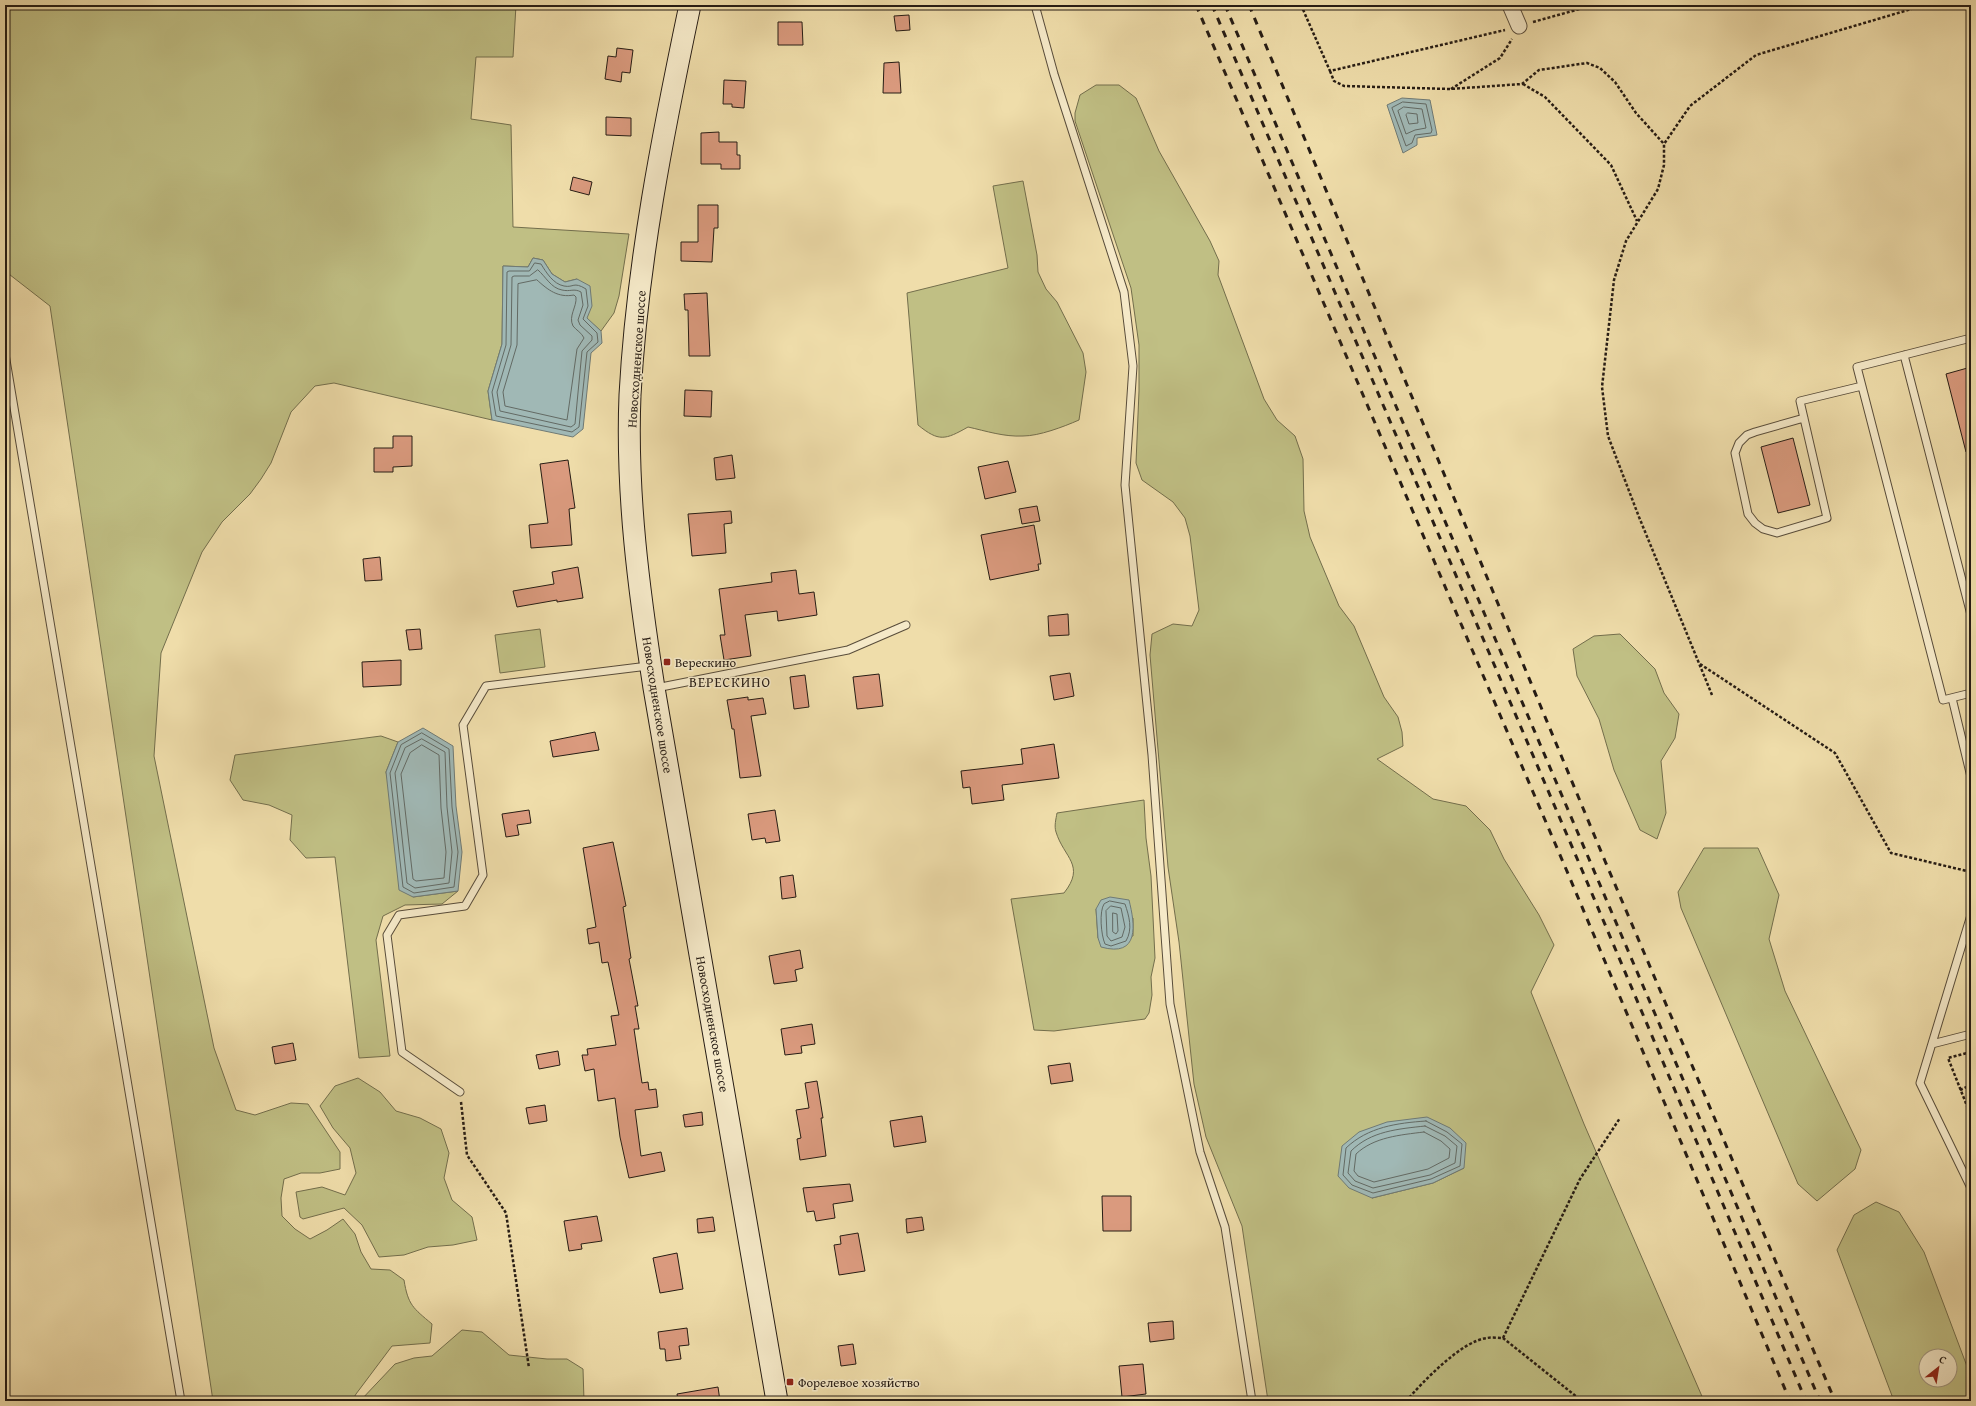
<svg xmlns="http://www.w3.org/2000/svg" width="1976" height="1406" font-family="'Gentium Book Plus',serif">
<rect width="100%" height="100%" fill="#efddaa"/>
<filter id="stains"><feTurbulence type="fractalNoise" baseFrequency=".005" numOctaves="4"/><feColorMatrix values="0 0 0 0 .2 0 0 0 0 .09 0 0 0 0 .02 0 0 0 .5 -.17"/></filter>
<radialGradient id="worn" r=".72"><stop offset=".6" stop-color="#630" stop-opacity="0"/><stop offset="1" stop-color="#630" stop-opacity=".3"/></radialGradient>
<path fill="#c0bf84" stroke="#736e4c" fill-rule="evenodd" d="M5,5H516L513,57H476L471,119L511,125L513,227L629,234L619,296L614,313L601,331L586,318L577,279L565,282L552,274L543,260L533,258L528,267L503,266L502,344L488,391L492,420L334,383L315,386L291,412L271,463L261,479L250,494L222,522L202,552L161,653L154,756L214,1048L236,1110L255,1115L291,1103L308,1104L340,1152V1169L320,1173H301L284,1179L281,1198L282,1216L295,1229L310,1239L327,1230L343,1219L355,1234L361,1252L371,1269L390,1270L404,1280C408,1305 413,1308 432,1324L430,1343L392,1346L356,1394L352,1401H213L50,306L5,271Z
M1096,85H1119L1136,98L1159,151L1210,241L1219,261L1218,275L1264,399L1277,420L1295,436L1303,459L1304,511L1310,537L1339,606L1354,626L1384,697L1398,717L1402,732L1403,746L1377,759L1433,799L1466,806L1490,830L1504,859L1539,915L1554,945L1531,992L1584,1124L1704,1401H1268L1242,1226L1206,1137L1194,1084L1179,942L1168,867L1150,655L1152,634L1173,624L1192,626L1199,610L1190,536L1185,518L1173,502L1142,480L1136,463L1139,391V345L1131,288L1075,121V113L1080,95ZM1464,1168L1433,1183L1372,1198Z
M1023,181L1037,255L1038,272L1046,289L1057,302L1083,353L1086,372L1079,420C1063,427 1039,436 1023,436C1004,437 986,431 968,427C945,440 939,442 918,425L907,293L1008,268L993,186Z
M540,629L545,667L500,673L495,635Z
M1620,634L1655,669L1664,693L1679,714L1675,738L1661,761L1666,813L1657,839L1640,830L1614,770L1599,719L1577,676L1573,649L1594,636Z
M381,736L398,742L386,772L413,897L458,891L442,904L405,905L383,916L376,940L390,1056L359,1058L335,857L306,858L290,840L292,815L269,805L243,800L230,780L235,755Z
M1144,800L1146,838L1151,876L1155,958L1151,977L1152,995L1149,1013L1145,1019L1054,1031L1034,1030L1011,899L1064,893C1086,865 1064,858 1056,832C1054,826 1056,819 1057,813ZM1096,909L1133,918V936L1098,938Z
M1704,848H1758L1779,895L1769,939L1785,991L1861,1150L1855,1169L1817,1201L1798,1184L1681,908L1678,892Z
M358,1078L380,1092L396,1111L420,1118L441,1129L449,1153L444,1178L452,1200L472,1217L477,1240L453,1245L428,1247L404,1255L379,1257L362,1225L344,1208L303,1219L300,1217L296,1192L322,1187L345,1195L356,1173L350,1148L333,1128L320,1106L335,1086Z
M1876,1202L1899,1212L1924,1252L1971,1377V1401H1894L1837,1250L1854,1215ZM1926,1356H1950V1380H1926Z
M462,1330L482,1332L509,1355L547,1359H567L583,1369L584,1401H360L395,1364L414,1358L432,1356Z"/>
<path fill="#a0b8b5" stroke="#6f7a75" d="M1402,98L1430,100L1437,135L1417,138V145L1403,153L1387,105Z
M533,258L543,260L552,274L565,282L577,279L590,286L592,306L587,318L601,331L602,343L591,353L583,429L573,437L492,420L488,391L502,344L503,266L528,267Z
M423,728L453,746L456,806L462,852L458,891L413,897L399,890L386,772L398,742Z
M1110,897L1129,900C1135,924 1140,958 1101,947L1098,938L1096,909L1101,900Z
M1427,1117L1450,1128L1466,1143L1464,1168L1433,1183L1372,1198L1349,1188L1338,1176L1342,1146L1359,1132L1387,1122Z"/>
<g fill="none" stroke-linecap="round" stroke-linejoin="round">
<path stroke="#636a64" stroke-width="1" d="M1403,102L1426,104L1432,130L1431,133L1415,135L1412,143L1406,146L1392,108Z
M1404,107L1422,109L1426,128L1415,130L1406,134L1398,111Z
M1408,113L1417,114L1418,123L1409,124L1406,115Z
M535,263L541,264C546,272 553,284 564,286C574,288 573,281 586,289L588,306L583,319L597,333L598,342L587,352L579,427L572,432L496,416L492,392L506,345L507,272L509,271H529Z
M538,270C546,277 551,288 562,290C570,292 574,288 581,292L583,305L578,320L580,325L592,336V340L582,351L575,424L571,427L500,411L497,392L511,345L512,277L514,276H529Z
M537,280C548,290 558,298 574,295L576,297C577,307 568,316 573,326C576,330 582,333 584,338L577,349L567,420L505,406L503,392L517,345L518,284Z
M422,733L449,749L452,807L458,852L454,887L414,893L403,887L390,773L401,745Z
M422,739L445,752L447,807L452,852L449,883L415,888L407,883L395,773L405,748Z
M422,745L439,755L441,808L446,852L444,878L416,881L413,879L401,774L410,753Z
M1110,901L1125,904C1129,916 1133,929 1126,941L1111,946L1105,944C1101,935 1099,911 1104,904Z
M1111,906L1121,908L1125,927L1122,937L1111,941L1107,936L1106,911Z
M1113,913L1117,914L1118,931L1116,934L1113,932Z
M1426,1121L1447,1132L1462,1144L1460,1166L1431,1179L1373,1193L1352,1185L1343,1175L1346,1148C1368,1127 1397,1123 1426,1121Z
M1425,1126L1445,1136L1457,1146L1455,1163L1430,1175L1373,1188L1355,1181L1348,1173L1351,1151C1371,1131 1398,1129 1425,1126Z
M1424,1132L1441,1141L1450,1149L1449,1158L1428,1169L1374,1182L1358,1176L1354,1171L1356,1154C1374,1137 1400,1135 1424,1132Z"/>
</g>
<path fill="#da9a7e" stroke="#261c14" d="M909,15L910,30L896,31L894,16Z
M778,22H802L803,45H778Z
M617,48L633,50L630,73L622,72L621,82L605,79L608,56L616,57Z
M899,62L901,93H883L884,63Z
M724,80L746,81L744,108L732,107V104H723Z
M606,117L631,118V136L606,135Z
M719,132V142H737V155H740V169H721V164H701V133Z
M573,177L592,182L589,195L570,190Z
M698,205H718V228H714L712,262L681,261V242H698Z
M707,293L710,356H689L688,310H685L684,294Z
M1971,367V452H1966L1946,374Z
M685,390L712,391L711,417L684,416Z
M393,436H412V466L393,467V472H374V448H393Z
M1793,438L1810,505L1778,513L1761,447Z
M732,455L735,478L716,480L714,458Z
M568,460L575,508L569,509L572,545L531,548L529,525L548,523L540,464Z
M1008,461L1016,492L985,499L978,467Z
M1037,506L1040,521L1022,524L1019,509Z
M731,511L732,523L724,524L726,553L692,556L688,514Z
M1034,525L1041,564H1038L1039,570L990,580L981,535Z
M380,557L382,580L365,581L363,559Z
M578,567L583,598L557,602V600L517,607L513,591L554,584L552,572Z
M796,570L799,594L814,592L817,615L778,621L777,611L745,615L751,656L724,660L720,635H725L719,589L772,582L771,573Z
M1068,614L1069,635L1049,636L1048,616Z
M420,629L422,649L409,650L406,630Z
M401,660V685L363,687L362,662Z
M1070,673L1074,696L1054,700L1050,676Z
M879,674L883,706L857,709L853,677Z
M805,675L809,707L794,709L790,677Z
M748,697V700L763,698L766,714L751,716L761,776L740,778L734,729H732L727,700Z
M595,732L599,750L553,757L550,741Z
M1054,744L1059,778L1002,785L1004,800L972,804L970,787L963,788L961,771L1023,764L1021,749Z
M529,810L531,823L517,825L519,835L506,837L502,814Z
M775,810L780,841L766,843L765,838L752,840L748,814Z
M613,842L626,906L623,907L631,958L629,959L638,1006H635L639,1029H634L642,1083L648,1082L649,1090L656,1089L658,1107L635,1110L641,1156L661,1152L665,1171L629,1178L620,1137L615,1098L598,1101L594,1069L585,1071L582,1055H588L587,1049L616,1045L611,1016L619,1015L608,962L602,963L599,942L589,944L587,929L596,927L583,848Z
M793,875L796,897L782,899L780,877Z
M800,950L803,968L795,970L797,981L774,984L769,956Z
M812,1024L815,1044L801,1046L802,1053L785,1055L781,1029Z
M293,1043L296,1060L275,1064L272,1047Z
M558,1051L560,1065L539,1069L536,1055Z
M1070,1063L1073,1081L1051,1084L1048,1066Z
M817,1081L823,1118H821L826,1156L800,1160L797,1139L801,1138L796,1110L809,1108L805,1083Z
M545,1105L547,1121L529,1124L526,1108Z
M702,1112L703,1125L685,1127L683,1115Z
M922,1116L926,1142L894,1147L890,1121Z
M850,1184L853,1201L833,1204L835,1218L816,1221L814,1211L807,1212L803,1188Z
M1102,1196H1131V1231H1103Z
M597,1216L602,1241L581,1244L582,1249L569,1251L564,1221Z
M713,1217L715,1231L698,1233L697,1219Z
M922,1217L924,1230L907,1233L906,1219Z
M858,1233L865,1271L839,1275L834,1245L841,1244L840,1236Z
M677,1253L683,1289L660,1293L653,1258Z
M1173,1321L1174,1339L1150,1342L1148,1323Z
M687,1328L689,1345L679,1346L681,1359L666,1361L665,1349H660L658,1332Z
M853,1344L856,1364L841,1366L838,1346Z
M1143,1364L1146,1394L1122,1397L1119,1366Z
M718,1387L720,1401H678L677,1394Z"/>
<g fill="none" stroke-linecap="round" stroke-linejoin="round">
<g stroke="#584c3a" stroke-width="9">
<path id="lane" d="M1035,5L1054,74L1124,292L1133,366L1125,485L1152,755L1170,1004L1200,1152L1225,1227L1252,1401
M1971,338L1857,367L1943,700L1971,693
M5,354L181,1401
M1904,355L1971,615
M1804,418L1755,432L1747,435L1739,443L1735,453L1748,514L1755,523L1763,529L1777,533L1827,518L1800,401L1862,386
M656,688L848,650L906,625
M1952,698L1971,777
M1971,915L1920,1083L1971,1188
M1932,1044L1971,1034
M460,1092L402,1052L387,935L399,915L465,906L483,875L463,725L486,686L648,666"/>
</g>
<g stroke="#584c3a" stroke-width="17">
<path id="street" d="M1510,5L1519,26"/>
</g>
<g stroke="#261c14" stroke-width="23">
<path id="secondary" d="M690,5C663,133 637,264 630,395C626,494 639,591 654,688L777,1401"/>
</g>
<path stroke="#261c14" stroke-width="2.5" stroke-dasharray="3 2" stroke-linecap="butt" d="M1301,5L1330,71L1505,30
M1533,22L1594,5
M1330,71L1334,81L1344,86L1450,89L1522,84L1539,70L1587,63L1600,68L1615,82L1636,113L1664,144
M1523,84L1545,97L1611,165L1637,221
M1451,89L1500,58L1512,39
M1700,664L1835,753L1891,853L1971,872
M1712,695L1639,517L1608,436L1602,387L1614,280L1626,241L1658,189L1664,165V144L1690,106L1756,55L1925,5
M1971,1052L1948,1058L1971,1116
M1960,1090L1971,1085
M461,1102L467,1155L506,1213L529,1368
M1503,1338L1580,1179L1620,1118
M1406,1401C1423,1382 1461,1341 1487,1338C1492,1337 1498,1338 1503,1338L1582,1401"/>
<use href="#lane" stroke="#f5e9c8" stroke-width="7"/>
<use href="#street" stroke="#f5e9c8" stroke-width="15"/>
<use href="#secondary" stroke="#f5e9c8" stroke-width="21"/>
<path stroke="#261c14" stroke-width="3" stroke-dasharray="7 7" stroke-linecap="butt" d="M1196,5L1569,876L1790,1401
M1212,5L1582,870L1806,1401
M1225,5L1820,1401
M1249,5L1605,861L1835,1401"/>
</g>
<g fill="#8f2418" stroke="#f5e9c8" stroke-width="1.5">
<rect x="663" y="658" width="8" height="8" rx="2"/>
<rect x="786" y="1378" width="8" height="8" rx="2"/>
</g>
<g text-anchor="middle" stroke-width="3" stroke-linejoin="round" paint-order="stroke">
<g font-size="13" fill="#261c14" stroke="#f5e9c8">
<text transform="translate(636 359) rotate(-86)" y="5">Новосходненское шоссе</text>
<text transform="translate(658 705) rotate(81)" y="5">Новосходненское шоссе</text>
<text transform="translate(713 1024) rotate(80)" y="5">Новосходненское шоссе</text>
</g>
<g font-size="13" fill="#261c14" stroke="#f5e9c8" text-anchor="start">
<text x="675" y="667">Верескино</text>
<text x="798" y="1387">Форелевое хозяйство</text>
</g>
<g font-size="14" letter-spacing="1" fill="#261c14" stroke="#f5e9c8">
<text x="730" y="687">ВЕРЕСКИНО</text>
</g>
</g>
<rect width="1976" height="1406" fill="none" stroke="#efddaa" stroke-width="20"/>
<rect x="6" y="6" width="1964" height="1394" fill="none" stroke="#261c14" stroke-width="2"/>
<rect x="10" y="10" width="1956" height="1386" fill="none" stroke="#261c14"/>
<g transform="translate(1938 1368) rotate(30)"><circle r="19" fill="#f5e9c8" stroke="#a29780"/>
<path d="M0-3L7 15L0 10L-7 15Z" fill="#8f2418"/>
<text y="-6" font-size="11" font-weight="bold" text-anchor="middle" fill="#261c14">С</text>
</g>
<rect width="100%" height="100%" filter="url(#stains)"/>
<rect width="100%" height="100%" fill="url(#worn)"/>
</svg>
